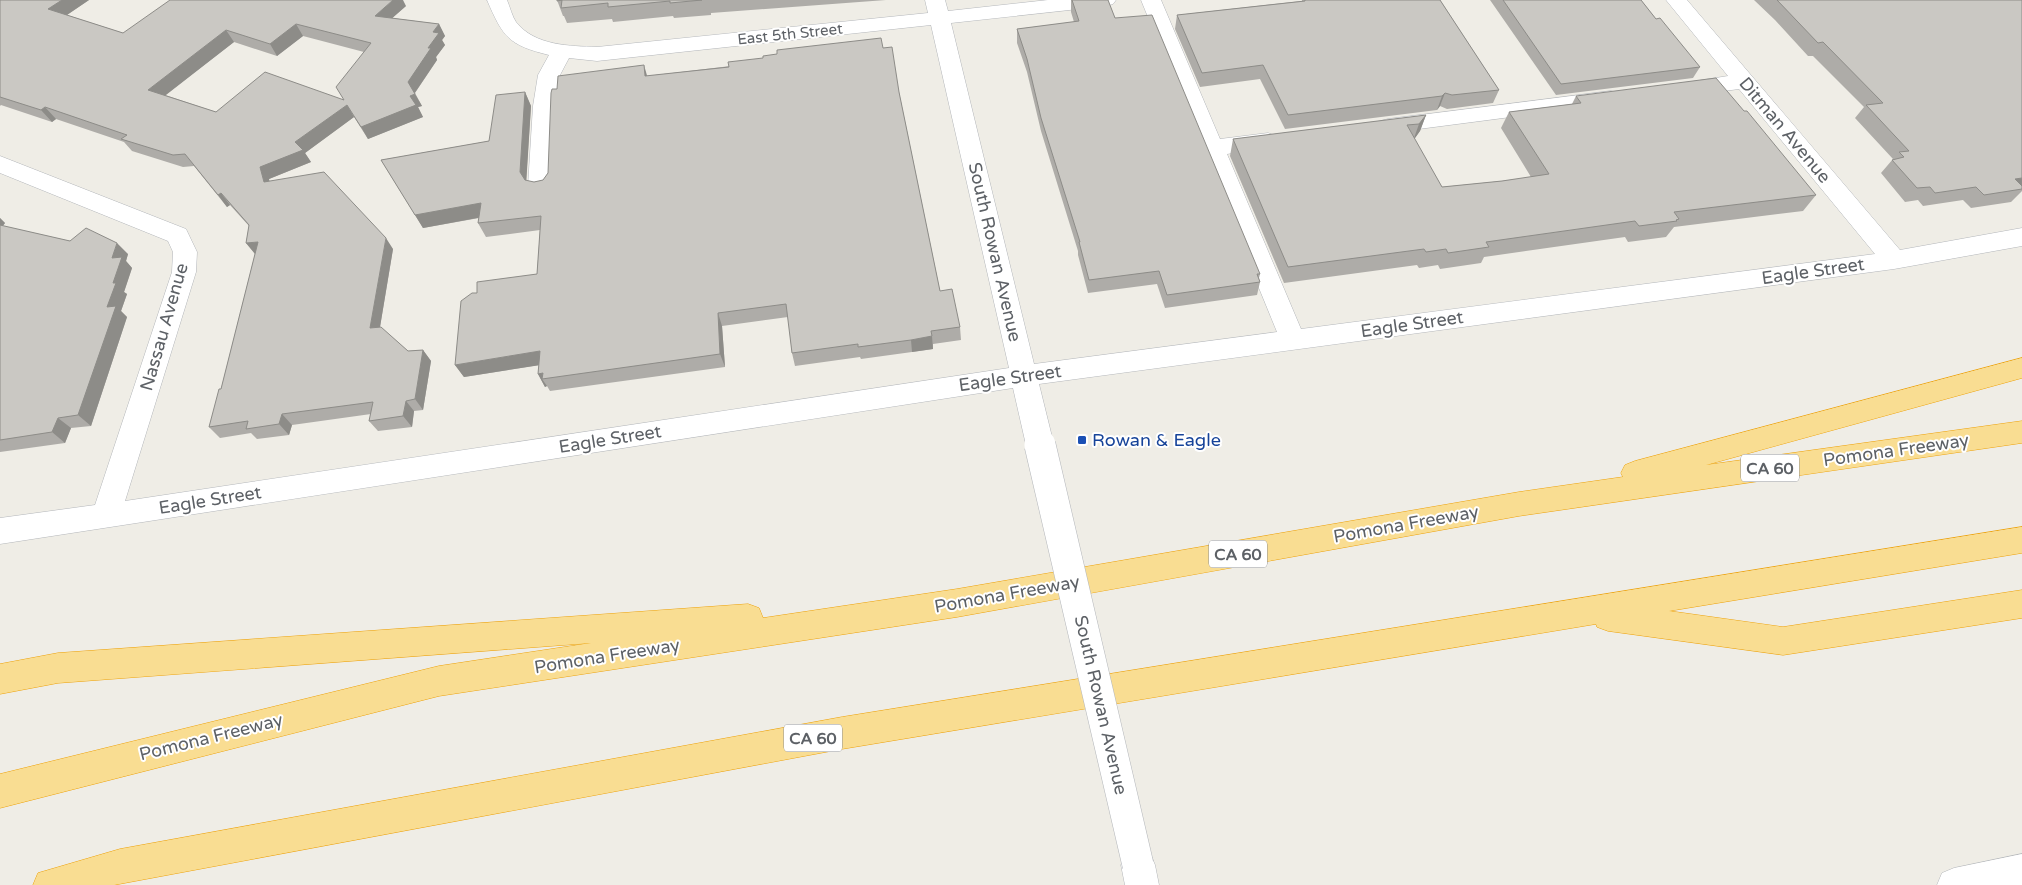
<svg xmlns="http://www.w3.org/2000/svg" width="2022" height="885" font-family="'Varela Round',sans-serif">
<rect width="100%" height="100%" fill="#efede6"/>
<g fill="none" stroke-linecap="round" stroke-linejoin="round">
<g stroke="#b3b6ba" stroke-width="1">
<path id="minor" d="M487,0H507C510,7 512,16 516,22C535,46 570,46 597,47L928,13L925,0H945L948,11L1048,0H1116L1113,4L1106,6L951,23L1034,364L1277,332L1141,0H1161L1220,139L1268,133L1276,136L1279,141L1276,146L1227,154L1301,329L1875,254L1739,89L1686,96L1678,94L1675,89L1678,84L1728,76L1666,0H1687L1900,250L2022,228V246L1894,269L1039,384L1054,445L1050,453L1040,456L1030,453L1026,445L1013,388L0,544V518L95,505L172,272L173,252L168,241L0,173V156L186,229L197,252L196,272L125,501L1009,368L931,25L597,61L569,58L560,75L555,106L552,186L548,192L540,194L532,192L528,186L533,106L538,75L549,55C508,45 503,37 487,0Z
M1611,91L1619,93L1622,98L1619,103L1388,133L1380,131L1377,126L1380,121L1388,119Z
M1138,848L1150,853L1155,865L1159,885H1125L1121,865L1126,853Z
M2022,854V885H1937L1942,873L1954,868Z"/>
</g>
<g stroke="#eda108" stroke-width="1">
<path id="highway" d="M2022,358V378L1706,465L2022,421V443L1519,516L957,617L439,696L0,808V774L439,666L591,643L58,683L0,694V664L58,653L748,604L759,608L763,618L957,589L1519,492L1623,477L1621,473L1625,465L1635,461Z
M2022,527V553L1669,611L1783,627L2022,590V618L1783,655L1608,631L1597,627L1596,624L842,749L114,885H33L38,873L120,849L842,717Z"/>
</g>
<use href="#minor" fill="#fff" fill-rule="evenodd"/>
<use href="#highway" fill="#f9dd92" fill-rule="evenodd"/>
<g stroke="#b3b6ba" stroke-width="32" stroke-linecap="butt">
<path id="minor-bridge" d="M1040,445L1138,865"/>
</g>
<use href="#minor-bridge" stroke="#fff" stroke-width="31"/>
</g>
<path fill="#aeaca8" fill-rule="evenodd" d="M0,0H89L67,15L123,33L406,6L392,18L439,24L445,36L442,40L445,45L436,57L437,60L415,93L422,106L418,107L423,117L368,139L354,117L305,153L311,162L269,179V182L393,249L380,327L408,351L423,350L431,361L423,410L414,411L412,427L378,431L369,421L371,414L292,425L289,435L257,439L251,433L220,438L209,427L221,389L255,254L246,243L249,226L230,205L227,207L194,166L183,167L132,151L124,142L56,119L52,122L1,105L0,106ZM303,36L364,52L344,100L216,112L165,95L234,42L277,56Z
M557,0H886L711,13V15L674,18L673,16L613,22L612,19L567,23L564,16H563Z
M1071,0H1108L1115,18L1260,274L1259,278L1260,282L1257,295L1165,308L1157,284L1088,293L1078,255V251L1041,131L1027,72L1017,43V29L1074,22L1071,12Z
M1302,0H1440L1499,90L1493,103L1447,109L1440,106L1437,110L1285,129L1260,79L1200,87L1175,29L1177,15L1302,1Z
M1490,0H1641L1656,19L1700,67L1693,78L1556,95Z
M1754,0H2022V191L2011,202L1971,208L1963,200L1923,206L1918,200L1905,202L1881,173L1893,159L1855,118L1864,107L1813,56H1808L1775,20Z
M883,48L899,92L940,291L960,327L961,340L933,344V349L912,352L861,359L860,357L795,366L792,353L788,317L722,326L725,367L550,391L547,386L545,387L538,374L539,365L464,377L455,365L477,293L537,274L540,230L486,237L478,223L479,218L423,228L381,160L489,141L525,92L531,106L526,181L534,182L543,180L548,173L647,76Z
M1576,96L1744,111L1816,195L1803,211L1674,227L1666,237L1628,242L1625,237L1484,257L1481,263L1440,269L1438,265L1419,268L1417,265L1284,283L1230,156L1233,139L1426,115L1420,131L1414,139L1442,187L1502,181L1531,177L1501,128L1509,112L1572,104Z
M0,218L5,223L3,226L128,254L126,261L132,268L124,292L127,294L121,311L127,317L91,426L71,428L65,443L0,452Z"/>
<path fill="#8d8c88" d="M62,0H89L58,21L48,9Z
M393,0H403L406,6L381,28L375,16Z
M296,24L303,36L277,56L270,44Z
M439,24L445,36L442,40L445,45L436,57L437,60L414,94L408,82L428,48L433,32Z
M226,30L234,42L157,102L148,90Z
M644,65L648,79L645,76Z
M525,92L531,106L526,186L520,172Z
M1445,93L1440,106L1437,110L1442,96Z
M415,94L422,106L418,107L423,117L368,139L361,127L410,96Z
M347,105L354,117L305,153L311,162L269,179L273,194L264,182L260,167Z
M45,107L56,119L52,122L41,110Z
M1426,115L1420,131L1413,141L1419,124Z
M2022,178V189L2015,179Z
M221,193L230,205L227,207L218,195Z
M481,203L488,216L423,228L415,215Z
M0,218L5,223L0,229Z
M386,238L393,249L378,339L370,328Z
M258,242L256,255L246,243Z
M117,243L128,254L126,261L132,268L124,292L127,294L121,311L127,317L91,426L78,415L113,283L112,258Z
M718,313L722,326L725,367L720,354Z
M932,336L933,349L912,352L911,340Z
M423,350L431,361L423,410L415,399Z
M540,351L547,364L464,377L455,365Z
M543,373L542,379L547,386L545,387L538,374Z
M406,401L414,411L412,427L403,416Z
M282,414L292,425L289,435L279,424Z
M58,418L71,428L65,443L52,432Z"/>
<path fill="#cac8c3" stroke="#8d8c88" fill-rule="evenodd" d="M0,0H62L48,9L123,33L170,0H393L375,16L439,24L433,32L439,33L428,48H431L408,82L415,94L410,96L416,105L361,127L347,105L295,142L303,150L260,167L264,182L324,172L386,238L370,328L381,327L408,351L423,350L415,399L406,401L403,416L369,421L373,402L282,414L279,424L246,429L248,421L209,427L219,389H221L258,242L246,243L249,225L221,193L218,195L185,154L173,155L121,139L127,135L45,107L41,110L0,97ZM296,24L371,43L336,87L344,100L265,72L216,112L148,90L226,30L270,44Z
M557,0H702L670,3V1L608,7V3L561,8L562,0L557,1Z
M1072,0H1108L1115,18L1152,15L1260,274H1257L1260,282L1167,295L1159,271L1089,280L1079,242H1080L1041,118L1027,59L1017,29L1079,21Z
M1305,0H1440L1499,90L1452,95L1445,93L1442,96L1288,115L1263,65L1202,73L1177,15L1305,1Z
M1503,0H1641L1656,19L1660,18L1700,67L1561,84Z
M1777,0H2022V178L2015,179L2022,186V189L1984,195L1976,187L1935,193L1930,187L1917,188L1892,160L1904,157L1899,152L1909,151L1866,105L1883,103L1823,42L1818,43Z
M881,38L883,48L892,47L899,92L940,291L952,289L960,327L931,331L932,336L911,340L858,347V344L792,353L786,304L718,313L720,354L542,379L543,373L538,374L540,351L455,365L461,301L472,293H477V282L537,274L541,216L478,223L481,203L415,215L381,160L489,141L496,95L525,92L520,172L525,180L534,182L543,180L548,173L551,93L552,89H557L558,76L644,65L645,76L729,67L728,62L763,58V56L777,54V50Z
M1716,78L1744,111H1747L1816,195L1674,212L1679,219L1676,220L1677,221L1639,226L1635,221L1486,242L1489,247L1448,253L1446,249L1426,252L1424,249L1288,267L1233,139L1426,115L1419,124L1407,125L1442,187L1502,181L1549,174L1509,112L1581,103L1576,96Z
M0,225L70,241L86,228L117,243L112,258L122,257L113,283H116L107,307L116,306L78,415L58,418L52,432L0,440Z"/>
<rect fill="#1a4fb4" stroke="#fff" stroke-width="2" x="1077" y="435" width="10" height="10" rx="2.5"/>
<g text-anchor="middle" stroke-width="4" stroke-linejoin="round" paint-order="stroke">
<g font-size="15" fill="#5d6166" stroke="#fff">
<text transform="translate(790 34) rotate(-6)" y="5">East 5th Street</text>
</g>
<g fill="#fff" stroke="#8e9094" stroke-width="1">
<rect x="1741" y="454.5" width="58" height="27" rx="4"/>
<rect x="1209" y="540.5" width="58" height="27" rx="4"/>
<rect x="784" y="724.5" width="58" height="27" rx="4"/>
</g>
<g font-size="16" font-weight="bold" fill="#5d6166">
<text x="1770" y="474">CA 60</text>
<text x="1238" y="560">CA 60</text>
<text x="813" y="744">CA 60</text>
</g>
<g font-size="18" fill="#5d6166" stroke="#fff">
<text transform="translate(1785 130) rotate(50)" y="6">Ditman Avenue</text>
<text transform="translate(995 252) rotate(77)" y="6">South Rowan Avenue</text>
<text transform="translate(1813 271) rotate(-8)" y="6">Eagle Street</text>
<text transform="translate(1412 324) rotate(-8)" y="6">Eagle Street</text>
<text transform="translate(164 327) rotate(-74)" y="6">Nassau Avenue</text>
<text transform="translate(1010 378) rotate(-8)" y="6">Eagle Street</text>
<text transform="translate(610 439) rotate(-9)" y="6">Eagle Street</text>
<text transform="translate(1896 450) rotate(-8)" y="6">Pomona Freeway</text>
<text transform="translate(210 500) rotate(-9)" y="6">Eagle Street</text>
<text transform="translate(1406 524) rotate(-10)" y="6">Pomona Freeway</text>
<text transform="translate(1007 594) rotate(-10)" y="6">Pomona Freeway</text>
<text transform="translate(607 656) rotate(-9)" y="6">Pomona Freeway</text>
<text transform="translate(1101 705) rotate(77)" y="6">South Rowan Avenue</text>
<text transform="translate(211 737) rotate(-14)" y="6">Pomona Freeway</text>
</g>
<g font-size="18" fill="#164399" stroke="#fff" text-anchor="start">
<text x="1092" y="446">Rowan &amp; Eagle</text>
</g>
</g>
</svg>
